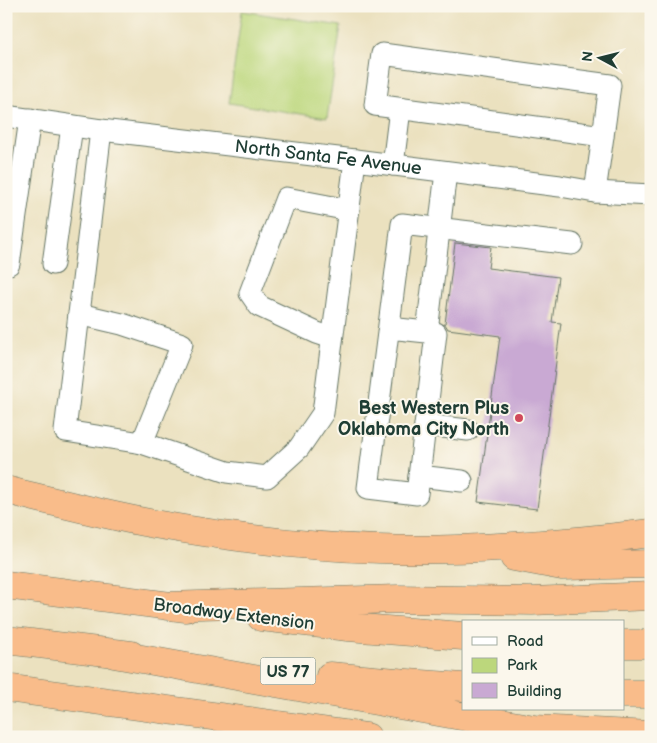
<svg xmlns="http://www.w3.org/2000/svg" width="657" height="743" font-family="'Balsamiq Sans',sans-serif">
<rect width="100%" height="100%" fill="#fbf7ec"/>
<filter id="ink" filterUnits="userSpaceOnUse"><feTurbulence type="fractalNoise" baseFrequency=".02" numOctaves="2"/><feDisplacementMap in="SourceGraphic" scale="10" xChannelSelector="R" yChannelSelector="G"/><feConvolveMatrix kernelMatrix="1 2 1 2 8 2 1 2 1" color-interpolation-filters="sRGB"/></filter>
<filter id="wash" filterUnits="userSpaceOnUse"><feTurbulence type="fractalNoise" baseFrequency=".0096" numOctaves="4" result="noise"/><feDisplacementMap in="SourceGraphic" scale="20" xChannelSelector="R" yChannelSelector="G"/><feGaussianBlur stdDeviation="1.12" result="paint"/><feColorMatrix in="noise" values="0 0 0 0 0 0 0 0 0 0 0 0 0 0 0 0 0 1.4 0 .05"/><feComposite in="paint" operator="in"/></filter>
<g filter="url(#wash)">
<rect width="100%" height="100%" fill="#ebe1bf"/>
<path fill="#bcd77c" stroke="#6e8a58" d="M242,11L341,26L327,118L229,103Z"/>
<g id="blocks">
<path fill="#c9a9d3" d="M455,243L491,247L488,268L558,277L552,322L561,323L537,509L478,502L500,336L448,329L445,324Z"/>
</g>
</g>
<g filter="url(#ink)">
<use href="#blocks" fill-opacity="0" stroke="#667665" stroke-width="1"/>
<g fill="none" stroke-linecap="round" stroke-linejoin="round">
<g stroke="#667665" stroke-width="23">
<g id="minor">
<path d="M382,54L610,85L603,136L375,105Z"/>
<path id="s1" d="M6,116L101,130L355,160L560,186L595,192L651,195"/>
<path d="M101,130L65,431L142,443L227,472L267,477L299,448L323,413L355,160"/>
<path d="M393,165L400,109"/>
<path d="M595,192L603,136"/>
<path d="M6,264H9L30,119"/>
<path d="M53,264L72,126"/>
<path d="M79,314L122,324L182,344L142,443"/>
<path d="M389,328L436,333L417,494L368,488L402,224L572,244"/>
<path d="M427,332L446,172"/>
<path d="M332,338L317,333L259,306L250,293L286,198L349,210"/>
<path d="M425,425L468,430"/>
<path d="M419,476L462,481"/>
</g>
</g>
<g stroke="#667665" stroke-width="29">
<path id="highway" d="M6,490C55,502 104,515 154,524C228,537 304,547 379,549C470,552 561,544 651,533
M514,557L562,566L651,564
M6,585L186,608
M167,606L398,599L532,601L651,596
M261,617L348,627L463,636
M6,640L131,655
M623,644H651
M114,654L534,729L651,735
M330,676L407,683L463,687
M6,688L367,737
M623,694H651"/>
</g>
<use href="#minor" stroke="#fff" stroke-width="21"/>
<use href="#highway" stroke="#f9bc8a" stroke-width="28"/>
</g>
</g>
<circle fill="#d1495b" stroke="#fbf7ec" stroke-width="2" cx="519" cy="418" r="5"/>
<g text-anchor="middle" stroke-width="4" stroke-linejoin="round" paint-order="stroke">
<rect fill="#fbf7ec" stroke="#61756b" stroke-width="1" x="260.5" y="657.5" width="55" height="27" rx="4"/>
<g font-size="16" font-weight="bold" fill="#1f3d34">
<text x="288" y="677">US 77</text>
</g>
<g font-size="18" fill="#1f3d34" stroke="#fbf7ec">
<text dy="6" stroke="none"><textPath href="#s1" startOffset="325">North Santa Fe Avenue</textPath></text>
<text transform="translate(234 614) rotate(7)" y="6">Broadway Extension</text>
</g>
<g font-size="18" font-weight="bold" fill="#1f3d34" stroke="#fbf7ec" text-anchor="end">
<text x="509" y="414">Best Western Plus<tspan x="509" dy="21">Oklahoma City North</tspan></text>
</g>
</g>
<rect width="657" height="743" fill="none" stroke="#fbf7ec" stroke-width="25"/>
<rect x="462" y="620" width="162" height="90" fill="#fbf7ec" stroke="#a3ada2"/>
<rect x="472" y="637" width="25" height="8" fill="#ffffff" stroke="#a3ada2"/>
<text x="507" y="646" font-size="15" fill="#1f3d34">Road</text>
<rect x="472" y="658" width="25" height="15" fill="#bcd77c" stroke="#a3ada2"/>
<text x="507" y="670" font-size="15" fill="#1f3d34">Park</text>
<rect x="472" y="683" width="25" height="15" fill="#c9a9d3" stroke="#a3ada2"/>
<text x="507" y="696" font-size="15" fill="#1f3d34">Building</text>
<g transform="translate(600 58) rotate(277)" stroke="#fbf7ec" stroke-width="4" paint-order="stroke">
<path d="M0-4L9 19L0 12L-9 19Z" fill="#1f3d34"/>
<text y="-8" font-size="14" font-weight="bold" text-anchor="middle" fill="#1f3d34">N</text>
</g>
</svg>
